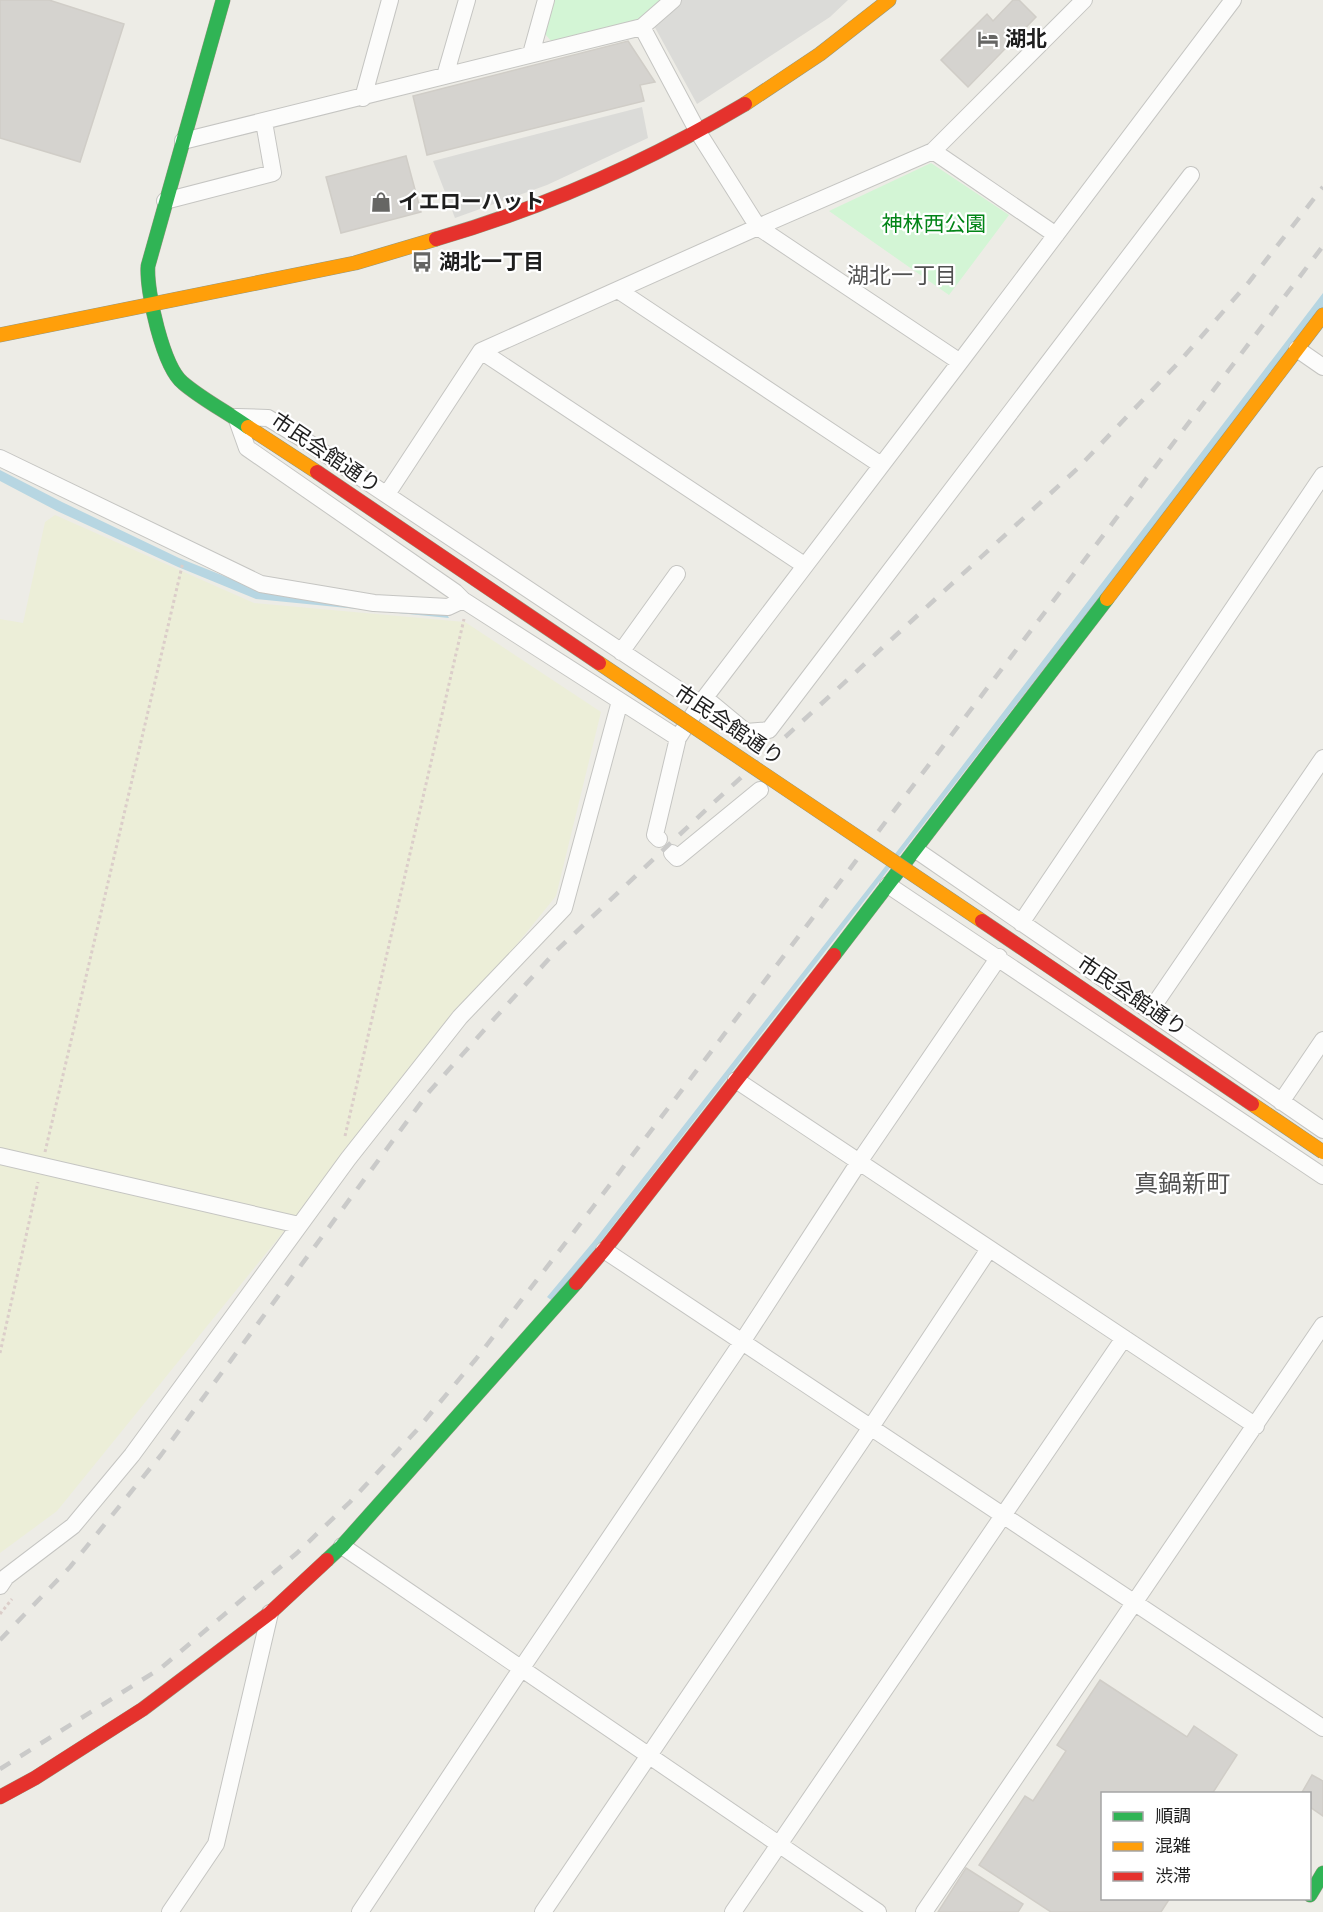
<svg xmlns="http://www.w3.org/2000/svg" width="1323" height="1912" font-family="'Work Sans','Noto Sans JP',sans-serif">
<rect width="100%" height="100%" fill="#edece6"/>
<path fill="#eceed8" d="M55,515L254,603L465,622L601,712L556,896L57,1511L0,1553V619L23,623L45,522Z"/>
<path fill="#d3f5d5" d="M555,0H662L640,20L552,42L545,34Z
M931,163L1009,215L949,295L829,211Z"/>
<path fill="#dbdbd8" d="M679,0H848L830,17L697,104L652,22Z
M642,107L648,138L547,185L455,218L433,161Z"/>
<path fill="#b7d6e2" d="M1323,293V308L554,1302L547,1297L593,1242L905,841Z
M0,470L62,502L179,558L259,590L444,609L449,618L256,599L178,567L57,511L0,481Z"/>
<path fill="#d5d3cf" stroke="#d0cdc7" stroke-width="1.5" d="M0,0H49L124,24L80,162L0,138Z
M1013,0H1019L1036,17L968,87L941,60L987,14L993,21Z
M628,41L655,82L640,85L644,101L427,155L413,96Z
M406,156L421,212L341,233L326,177Z
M1100,1680L1187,1737L1194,1726L1237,1755L1212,1794H1102V1898H1170L1161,1912H1051L979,1865L1025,1796L1033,1801L1066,1751L1057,1745Z
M1312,1775L1323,1781V1816L1310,1807V1794H1301Z
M966,1868L1023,1904L1018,1912H938Z"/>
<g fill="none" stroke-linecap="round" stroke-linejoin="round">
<g stroke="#c5c5c2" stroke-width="18">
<path id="street" d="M642,27L698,132L758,227L960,362L1233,0
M531,54L546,0
M445,76L467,0
M363,98L390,0
M183,141L642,27L673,0
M933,151L1056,235
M165,201L273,173L264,122
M618,290L881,465
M1297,349L1323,367
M481,351L804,565
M236,417L268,418L306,441L700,704L678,738L463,600L455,592L247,448Z
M0,458L261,584L374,603L448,607L463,600
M387,494L481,351L758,227L933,151L1084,0
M621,652L677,574
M705,698L746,732L769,730L1191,175
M700,704L960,362
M659,839L655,835L678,738
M916,850L1323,1130
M672,853L677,858L760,790
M888,885L1323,1176
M1021,923L1323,475
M1150,1011L1323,758
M736,1080L1256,1426
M1281,1102L1323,1040
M0,1156L299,1225
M604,1250L1323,1728
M342,1546L878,1912
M0,1586L6,1577L73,1526L132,1455L348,1159L460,1017L564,908L620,701
M170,1912L216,1844L270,1613
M360,1912L521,1669L742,1342L859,1162L999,957
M543,1912L871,1427L989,1249
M733,1912L1124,1338
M924,1912L1323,1325"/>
</g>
<g stroke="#93977e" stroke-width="15">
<path id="fast" d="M223,0L148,266C146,291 163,367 183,383C203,400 227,412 248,427
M834,955L1107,599
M327,1560L342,1546L576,1283
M1310,1895L1323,1873"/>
</g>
<g stroke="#93977e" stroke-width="15">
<path id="slow" d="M745,104L820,54L889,0
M0,335L355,263L436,239
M248,427L317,472
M1107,599L1323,315"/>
</g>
<g stroke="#93977e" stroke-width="15">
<path id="jam" d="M436,239C543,208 649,161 745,104
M576,1283L604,1250L834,955
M0,1797L35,1778L143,1709L270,1613L327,1560"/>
</g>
<path stroke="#dbcdc9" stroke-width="3" stroke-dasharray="3 3" stroke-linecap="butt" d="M345,1136L464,619
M45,1152L183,562
M0,1353L38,1182
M0,1614L12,1599"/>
<use href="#street" stroke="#fcfcfb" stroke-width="16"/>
<use href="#fast" stroke="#30b455" stroke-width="14"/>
<use href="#slow" stroke="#ff9f0a" stroke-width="14"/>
<use href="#jam" stroke="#e5322d" stroke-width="14"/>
<path stroke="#cacac9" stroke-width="4.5" stroke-dasharray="12 12" stroke-linecap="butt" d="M0,1640L70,1567L161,1455L428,1093L494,1019L557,950L710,806L1077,469L1180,361L1249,282L1323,187
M0,1769L161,1668L297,1553L350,1502L416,1431L476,1359L593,1207L1323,246"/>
<g stroke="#93977e" stroke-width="15" stroke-linecap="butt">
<path id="slow-bridge" d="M599,663L982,921
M1252,1104L1323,1152"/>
</g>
<g stroke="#93977e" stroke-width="15" stroke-linecap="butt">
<path id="jam-bridge" d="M317,472L599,663
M982,921L1252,1104"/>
</g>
<use href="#slow-bridge" stroke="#ff9f0a" stroke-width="14"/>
<use href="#jam-bridge" stroke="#e5322d" stroke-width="14"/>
</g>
<defs>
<g id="hotel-bare" transform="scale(1.62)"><path d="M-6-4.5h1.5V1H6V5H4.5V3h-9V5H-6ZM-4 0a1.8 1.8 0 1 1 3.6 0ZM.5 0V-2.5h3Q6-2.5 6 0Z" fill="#666664" stroke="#fff" stroke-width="2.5" paint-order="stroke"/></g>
<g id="shop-bare" transform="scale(1.62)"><path d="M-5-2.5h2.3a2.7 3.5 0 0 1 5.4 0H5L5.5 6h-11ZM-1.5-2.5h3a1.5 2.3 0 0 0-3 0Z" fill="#666664" stroke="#fff" stroke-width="2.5" paint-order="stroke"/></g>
<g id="bus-bare" transform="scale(1.62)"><path d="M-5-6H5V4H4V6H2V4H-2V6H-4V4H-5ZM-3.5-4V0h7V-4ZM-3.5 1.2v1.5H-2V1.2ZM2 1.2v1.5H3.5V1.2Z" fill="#666664" stroke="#fff" stroke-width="2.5" paint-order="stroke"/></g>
</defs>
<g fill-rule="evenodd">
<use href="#hotel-bare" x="988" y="39"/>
<use href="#shop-bare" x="381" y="202"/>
<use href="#bus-bare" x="422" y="262"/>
</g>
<g text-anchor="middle" stroke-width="4.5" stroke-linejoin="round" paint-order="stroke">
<g font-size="21" font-weight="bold" fill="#1e1e1e" stroke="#fff" text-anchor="start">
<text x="1005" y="46">湖北</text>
<text x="398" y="209">イエローハット</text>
<text x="439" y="269">湖北一丁目</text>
</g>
<g font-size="21" fill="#038518" stroke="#fff">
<text x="934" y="231">神林西公園</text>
</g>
<g font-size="21" fill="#1e1e1e" stroke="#fff">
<text transform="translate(326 453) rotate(34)" y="7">市民会館通り</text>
<text transform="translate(729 725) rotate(34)" y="7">市民会館通り</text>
<text transform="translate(1132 996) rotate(34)" y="7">市民会館通り</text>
</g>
<g font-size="22" fill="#515151" stroke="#fff">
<text x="902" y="283">湖北一丁目</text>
</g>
<g font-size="24" fill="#515151" stroke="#fff">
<text x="1182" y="1192">真鍋新町</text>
</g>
</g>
<rect x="1101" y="1792" width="210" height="108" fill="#ffffff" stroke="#a5a5a5" stroke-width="1.5"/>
<rect x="1113" y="1812" width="30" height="9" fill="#30b455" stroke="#a5a5a5" stroke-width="1.5"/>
<text x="1155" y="1822" font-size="18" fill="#1e1e1e">順調</text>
<rect x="1113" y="1842" width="30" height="9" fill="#ff9f0a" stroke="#a5a5a5" stroke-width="1.5"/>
<text x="1155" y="1852" font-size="18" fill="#1e1e1e">混雑</text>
<rect x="1113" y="1872" width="30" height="9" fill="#e5322d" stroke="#a5a5a5" stroke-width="1.5"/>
<text x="1155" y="1882" font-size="18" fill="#1e1e1e">渋滞</text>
</svg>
